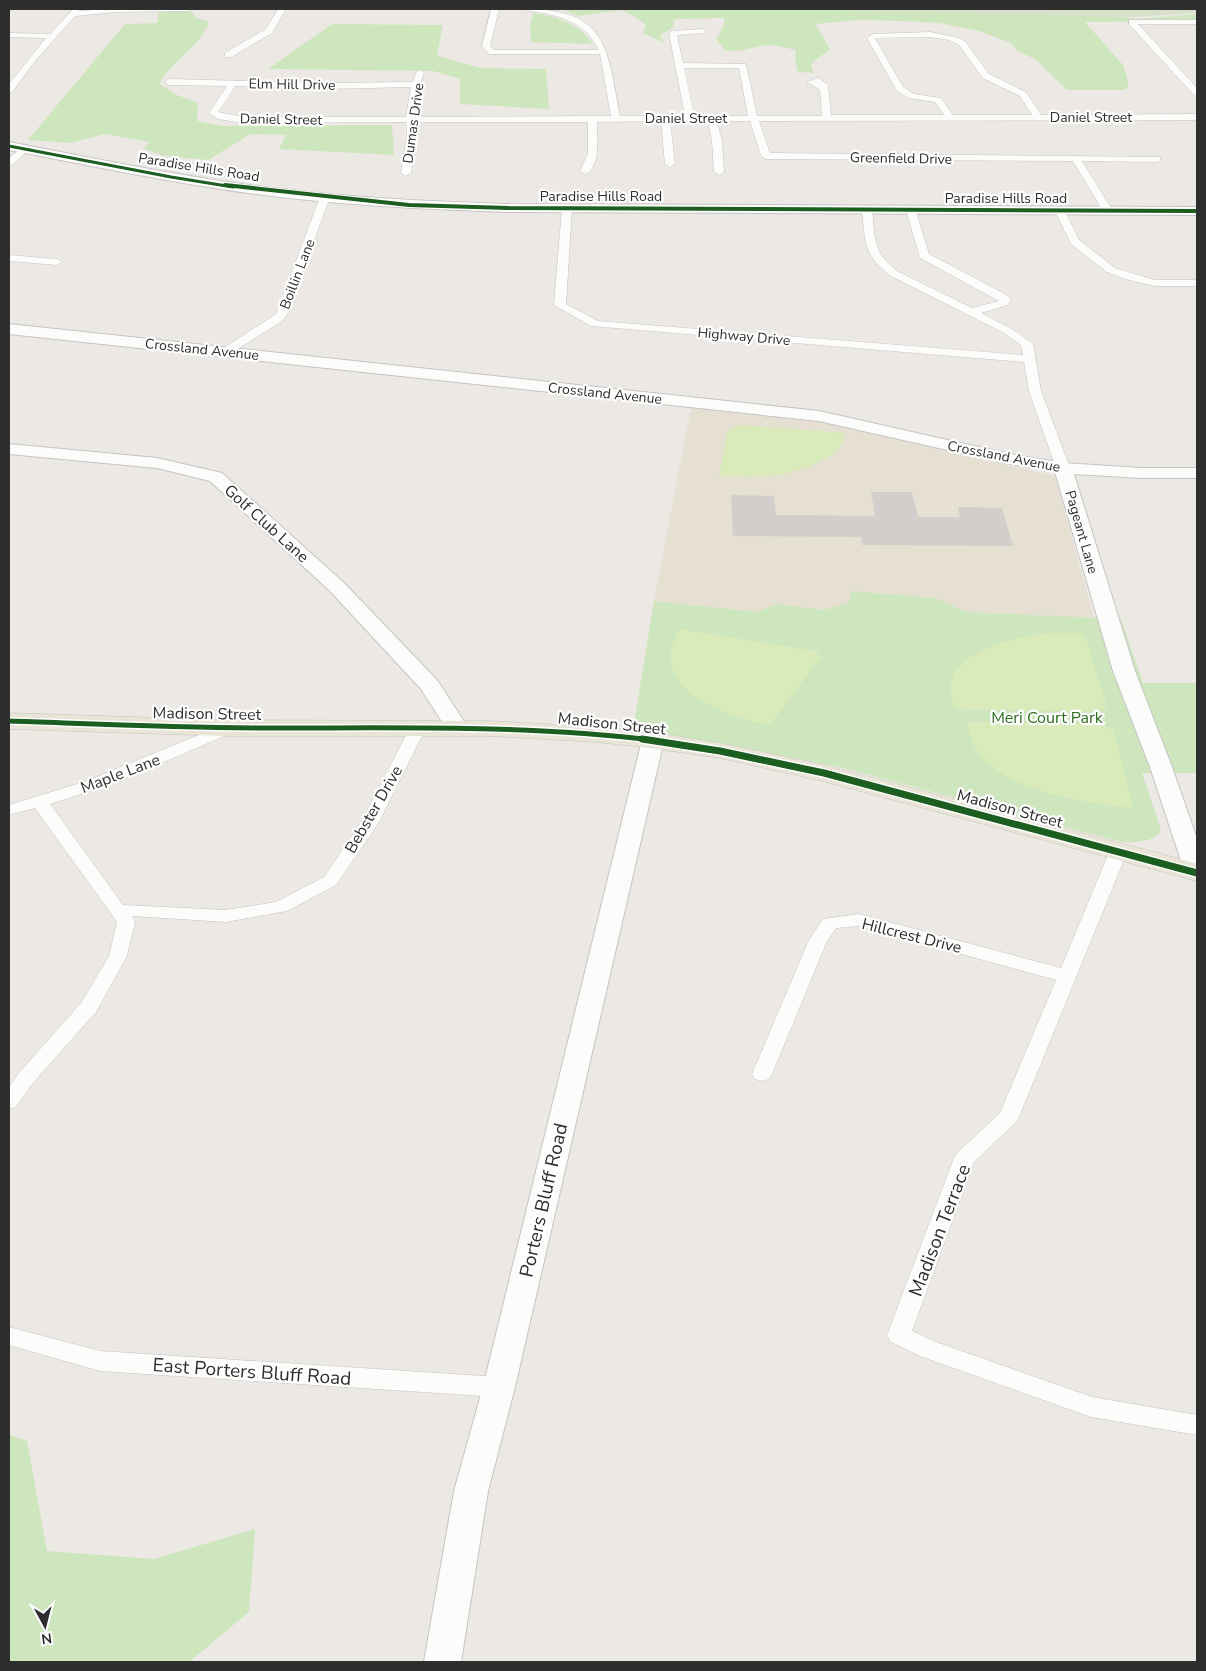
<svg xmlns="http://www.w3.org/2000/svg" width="1206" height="1671" font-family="'Nunito Sans',sans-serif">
<rect width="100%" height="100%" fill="#ece8e4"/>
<path fill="#e6e0d3" d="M691,407L817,421L1055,476L1094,618L968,612L934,598L852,591L848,603L824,610L777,605L758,612L654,601Z"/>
<path fill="#cee6be" d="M561,9H1117L1106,14L1136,19L1197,14V21L1085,22L1123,65L1129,85L1124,90H1067L1035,59L1017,51L1011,43L979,31L940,23L903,21L857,20L816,24L830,50L819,57L811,65L814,73L798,72L795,59L796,50C787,48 777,45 768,45C751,47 743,53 725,50L716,39L723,27L725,18L674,19L673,28L660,35L664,43L643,33L646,25L636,17L622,10L578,16Z
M159,11H191L195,17L209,22C199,48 172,60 159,84L177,95L198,103L197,121L223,126L392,125L394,155L279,149L286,135L251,134L208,160L164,156L144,149L149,142L104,134L71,143L28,140L125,24L157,23Z
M533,13C557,17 579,23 593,44L531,42L530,25Z
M332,24L443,25L437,56L481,68L546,69L549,109L460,104V79L433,71L268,69Z
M852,591L934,598L968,612L1121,619L1143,683H1197V773H1142L1159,824L1161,831C1153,843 1134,842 1122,842L839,767L750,749L633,730L654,601L758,612L777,604L824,610L848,603Z
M9,1435L27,1441L47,1551L154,1559L255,1529L249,1612L189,1662H9Z"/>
<path fill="#d8e0cc" d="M801,9H1197V13L1134,17Z"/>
<path fill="#d9eabb" d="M742,425L844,433C843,436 843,441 841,444C839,451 830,456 824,459C793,478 755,478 719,476L728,431Z
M679,629L815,651L821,657L770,725C736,718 664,698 671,651C672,644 676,636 679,629Z
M1050,633H1084L1107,706L1097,712L956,709C929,654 1012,637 1050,633Z
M968,722L1104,724L1114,731L1133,808C1084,803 969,788 968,722Z"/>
<path fill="#d1cecb" d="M871,492H912L918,517H960L958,507L1002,508L1013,546L862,545L861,537L733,536L731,495L774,496L776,515L875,516Z"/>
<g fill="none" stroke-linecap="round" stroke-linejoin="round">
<g stroke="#c5c4c5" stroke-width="1">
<path id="street" d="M73,9H81L79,11L106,9H193L189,11L117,12L75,16L35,61L12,92L9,93V84L46,38L9,37V33L51,34Z
M278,9H286L272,33L231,57H225V53L266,29Z
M491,9H499L490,46L494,50H598C588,22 556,14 529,11L525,9C609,9 607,50 620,116H685L669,33L673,31L702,29L706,31L705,33L677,35L683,63L746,64L757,116H822L820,90L807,82L818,78L828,85L831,115H944L935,102L909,98L897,91L867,38L873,34L930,32L955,37L965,41L989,74L1026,92L1041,115L1197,114V120L759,121L770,153L1160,157V161L1157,162L1082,161L1113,211L1108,214L1103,211L1073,161L766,159L761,156L750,121H717L722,141L724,172L719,175L714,172L712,141L708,121H670L675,164L670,167L665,164L661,121L597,122C597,135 601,168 585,174L580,171L588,153V122H415L417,135L411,173L406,176L401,173L407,135L406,122L244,123L218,119L209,113L227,86L169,85L165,82L169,79L328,83L413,82L416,73L420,70L424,73L420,84L415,117L611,116L600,54H489L482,46ZM930,37L949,40L959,45L983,78L1020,96L1032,115H953L941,98L914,94L903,87L875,38ZM684,68H739L748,116H694ZM235,86L328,89L411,87L406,117H244L218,112Z
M1129,20H1197V24H1138L1197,88V96L1194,95L1129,24Z
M24,146L29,149L27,151L12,165L9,166V158Z
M325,194L330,197L287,315L281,322L229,354H221L219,352L221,350L276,314L320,197Z
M567,205L572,208L566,304L598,321L1023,355L1021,345L1004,333L891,276C864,257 865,241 862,210L867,207L872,210C875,239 873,254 899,272L972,308L999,301L920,258L906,210L907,208H915L929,254L1005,294L1011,299L1008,305L981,313L1012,329L1033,344L1041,391L1070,468L1063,472L1056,468L1029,391L1024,362L591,326L554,305L562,208Z
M1060,208L1065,211L1079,240L1115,268L1155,280H1197V286H1155L1125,279L1107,272L1071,244L1055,211Z
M9,255L57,259L62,262L57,265L9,261Z
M419,721L425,723L427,726L378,824L336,885L287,911L226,922L132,916L135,922L127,956L96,1012L32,1084L16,1107L9,1109V1087L18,1074L81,1003L109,956L117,922L35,808L9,815V805L87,781L223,725H235L237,728L235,731C174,758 113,785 50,804L123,905L226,910L276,902L324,877L360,824L411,726L413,723Z
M1119,845L1125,846L1128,850L1019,1117L1016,1122L974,1162L912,1331L936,1342L1092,1397L1197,1415V1435L1091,1417L920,1356L891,1342L887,1335L954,1158L957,1153L1000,1113L1056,980L859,926L836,928L827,941L772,1074L769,1079L762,1081L755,1079L752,1074L809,940L823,919L859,914L1061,968L1110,850L1113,846Z
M9,1327L100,1351L499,1377L508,1380L511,1387L508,1394L499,1397L100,1371L9,1345Z"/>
</g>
<g stroke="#c5c4c5" stroke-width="2">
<path id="secondary" d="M9,142C88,157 168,174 248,185C334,197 421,201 508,204L1197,207V215L508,212C421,209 334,205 248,193C167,182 88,165 9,150Z
M9,324L819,411L1005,453L1063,463L1141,468H1197V478H1141L1074,474L1135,671L1172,767L1197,839V880L1188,878L1185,873L1150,767L1113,671L1055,472L1005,463L819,421L9,334Z
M9,444L157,458L222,473L344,583L437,680L467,726L464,731L456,733L448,731L421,689L330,591L210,481L157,468L9,454Z
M653,733L661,735L664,740L515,1387L488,1491L461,1662H424L454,1491L483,1387L642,740L645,735Z"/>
</g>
<g stroke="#c6c5c4" stroke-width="1">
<path id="primary" d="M9,713L227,720L491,721L597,727L650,732L720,743L825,765L1173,857L1197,864V881L822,781L720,758L650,748L597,742L491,736H227L9,729Z"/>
</g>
<use href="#street" fill="#fcfcfb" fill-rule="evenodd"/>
<use href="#secondary" fill="#fcfcfb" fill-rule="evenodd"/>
<use href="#primary" fill="#e8e4d6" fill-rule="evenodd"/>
<g stroke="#fff" stroke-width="4.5">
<path id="cycleway-far3" d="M9,146L171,177L233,187"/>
</g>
<g stroke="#fff" stroke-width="5.5">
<path id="cycleway-far2" d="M225,185L409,205L508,208L1197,211"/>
</g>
<g stroke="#fff" stroke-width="8">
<path id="cycleway-far1" d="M9,721C99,724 188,728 278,728C403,728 528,725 653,740"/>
</g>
<g stroke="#fff" stroke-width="10">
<path id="cycleway" d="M642,739L720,751L824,773L1197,873"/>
</g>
<use href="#cycleway-far3" stroke="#1b5e20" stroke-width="3"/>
<use href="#cycleway-far2" stroke="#1b5e20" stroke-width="4"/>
<use href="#cycleway-far1" stroke="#1b5e20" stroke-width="5"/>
<use href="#cycleway" stroke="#1b5e20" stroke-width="7"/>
</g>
<g text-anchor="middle" stroke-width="4.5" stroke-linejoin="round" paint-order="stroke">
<g font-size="14" fill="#2e2e2e" stroke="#fff">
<text transform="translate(292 84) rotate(1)" y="5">Elm Hill Drive</text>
<text x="1091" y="122">Daniel Street</text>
<text x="686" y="123">Daniel Street</text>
<text transform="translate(281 119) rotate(1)" y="5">Daniel Street</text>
<text transform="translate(413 123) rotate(-82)" y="5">Dumas Drive</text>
<text transform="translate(901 158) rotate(1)" y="5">Greenfield Drive</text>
<text transform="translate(199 167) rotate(9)" y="5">Paradise Hills Road</text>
<text x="601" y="201">Paradise Hills Road</text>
<text x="1006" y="203">Paradise Hills Road</text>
<text transform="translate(297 274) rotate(-69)" y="5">Boillin Lane</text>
<text transform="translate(744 336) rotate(5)" y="5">Highway Drive</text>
<text transform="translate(202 349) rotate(6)" y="5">Crossland Avenue</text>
<text transform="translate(605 393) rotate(6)" y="5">Crossland Avenue</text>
<text transform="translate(1004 456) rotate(11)" y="5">Crossland Avenue</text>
<text transform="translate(1082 532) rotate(74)" y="5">Pageant Lane</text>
</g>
<g font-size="16" fill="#2e2e2e" stroke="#fff">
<text transform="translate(267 523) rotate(42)" y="6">Golf Club Lane</text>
<text transform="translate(207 713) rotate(1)" y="6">Madison Street</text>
<text transform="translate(612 723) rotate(6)" y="6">Madison Street</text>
<text transform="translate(120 773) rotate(-21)" y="6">Maple Lane</text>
<text transform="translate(1010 808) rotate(15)" y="6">Madison Street</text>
<text transform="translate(373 809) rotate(-60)" y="6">Bebster Drive</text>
<text transform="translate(912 935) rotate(14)" y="6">Hillcrest Drive</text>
</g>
<g font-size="16" fill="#2c6e1b" stroke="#fff">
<text x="1047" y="723">Meri Court Park</text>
</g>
<g font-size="19" fill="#2e2e2e" stroke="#fff">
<text transform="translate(543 1200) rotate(-77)" y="7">Porters Bluff Road</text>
<text transform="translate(939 1230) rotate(-69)" y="7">Madison Terrace</text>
<text transform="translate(252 1371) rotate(4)" y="7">East Porters Bluff Road</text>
</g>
</g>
<rect width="1206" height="1671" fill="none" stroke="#2e2e2e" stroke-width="20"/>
<g transform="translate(45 1626) rotate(173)" stroke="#ffffff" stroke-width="4" paint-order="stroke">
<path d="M0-4L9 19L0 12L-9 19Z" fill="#2e2e2e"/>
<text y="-8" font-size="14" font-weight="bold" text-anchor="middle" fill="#2e2e2e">N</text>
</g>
</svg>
